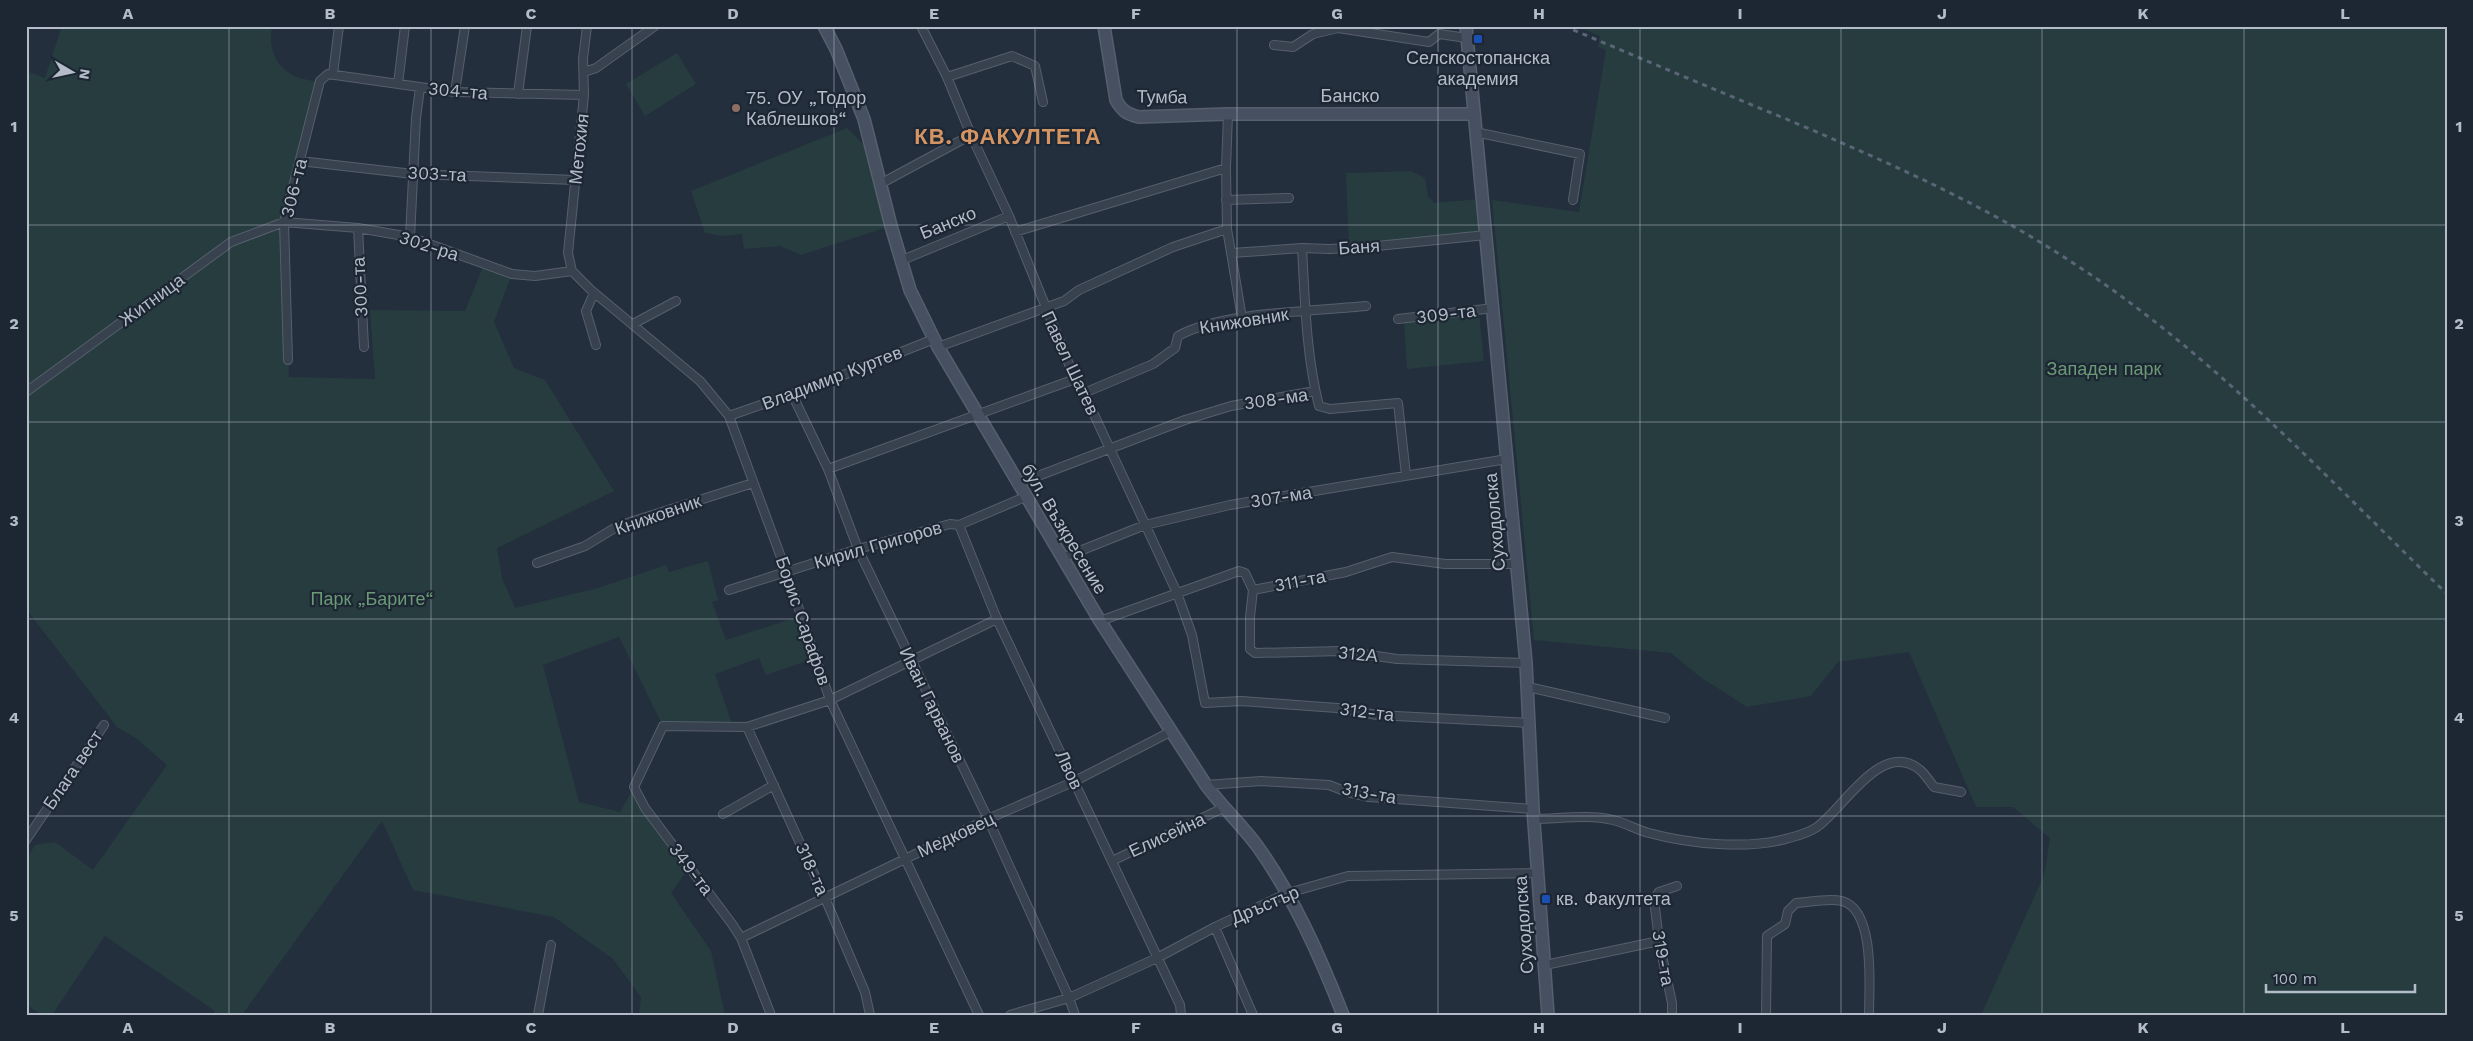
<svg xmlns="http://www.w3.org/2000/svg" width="2473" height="1041" font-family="'Work Sans',sans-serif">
<rect width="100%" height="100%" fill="#242f3e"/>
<path fill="#263c3f" d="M62,26H272C266,60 287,81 320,81L284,222L289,377L375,379L370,310L465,311L484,264L512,274L494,322L514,368L545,380L614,491L497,548L502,578L515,608L598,588L666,565L669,572L708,561L718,600L712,602L726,640L801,616L816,658L766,675L759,658L715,674L733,727L663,726L619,637L543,665L579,802L620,812L634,787L689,868L671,893L711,951L725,1015H639L641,997L613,959L554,917L413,890L382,821L242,1015H212L215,1011L105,936L52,1015H41L26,1004V860L35,845L55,842L93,870L167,765L136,738L118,728L26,609V71L45,78Z
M1577,26H2447V1015H1981L2044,875L2050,838L2013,807H1976L1909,652L1838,662L1811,696L1747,707L1699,676L1671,653L1534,640L1492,200L1579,212L1606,50L1598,47L1600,36Z
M677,53L696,84L645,116L626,84Z
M847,128L873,154L891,226L801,255L780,246L744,249L742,234L722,236L705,233L691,191Z
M1411,171L1425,178L1428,197L1435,203L1482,199L1486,235L1349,248L1346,173Z
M1479,314L1484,361L1407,369L1404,322Z"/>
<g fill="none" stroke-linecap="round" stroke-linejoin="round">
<g stroke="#565f6c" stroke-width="10">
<path id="street" d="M921,26L947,77L971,135L1009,216L1075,379L1084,393L1177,593L1192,635L1205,703L1241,701L1337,708L1377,715L1529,723
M1274,45L1293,47L1313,34L1338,28L1429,42L1439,34L1467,38
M584,72L596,68L655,26
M333,74L339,26
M947,77L1012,56L1035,66L1043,102
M398,84L405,26
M455,92L465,26
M518,94L527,26
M1228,114L1226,168L1227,229L1242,318
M1475,132L1580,154L1573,200
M300,161L413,174L575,180
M880,184L971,135
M1226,200L1289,198
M358,228L364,347
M1015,232L1226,168
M410,237L416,118L420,88
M1302,248C1305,300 1306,355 1319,406L1330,409L1398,403L1406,475
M1232,253L1302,248L1330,249L1377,246L1486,235
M900,261L1009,216
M572,271L591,290L700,381L729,416L786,571L830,700L979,1015
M572,271L568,253L584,95L583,59L587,26
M594,293L586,311L596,345
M1398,319L1494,308
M633,324L676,301
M938,347L1064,301L1079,290L1173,247L1227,229
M288,360L284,222L320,81L328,74L455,92L584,95
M26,392L231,242L284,222L358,228L410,237L512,274L535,276L572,271
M1084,393L1153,364L1175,348L1178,336C1220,312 1316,311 1366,306
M792,394L828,469L858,549L988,819L1069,998L1075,1015
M729,416L818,385L934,339
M828,469L1075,379
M1017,484L1185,420L1231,406L1315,391
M959,525L997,619L1180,1005L1181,1015
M1062,558L1145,525L1230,505L1507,459
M537,563L585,546L618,526L753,483
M729,590L858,549L950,524L959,525L1025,497
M1253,590L1250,617V649L1255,653L1342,651L1397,659L1526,663
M1253,590L1346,572L1392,557L1445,564H1517
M1100,621L1239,571L1245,573L1253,590
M1528,687L1665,718
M747,727L825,898L865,992L870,1015
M1206,785L1261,781L1329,785L1347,792L1369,797L1533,809
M723,814L774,785
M1533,819C1559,819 1588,814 1613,820C1626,823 1637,830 1649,833C1689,844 1749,850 1789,838C1797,836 1810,832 1817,827C1843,809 1882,738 1920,770C1925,774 1930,782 1934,787L1961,792
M26,840L104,725
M1112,861L1223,808
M1215,927L1253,1015
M741,938L988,819L1075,781L1172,731
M1545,965L1659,941
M538,1015L551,945
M771,1015L741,938L732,924L645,808L634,787L663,726L747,727L830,700L997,619
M1010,1015L1069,998L1157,958L1215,927L1288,893L1348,876L1538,873
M1672,1015V1003L1659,941L1654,899L1659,892L1677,886
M1766,1015L1767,936L1785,924L1788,911L1796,903C1810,902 1829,898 1842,901C1876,910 1869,989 1869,1015"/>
</g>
<g stroke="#565f6c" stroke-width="14">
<path id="secondary" d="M824,26L836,49L864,119L891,226L910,290L938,347L1100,621L1206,785C1222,807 1242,825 1258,847C1294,898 1320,956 1343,1015
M1104,26L1116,100C1122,111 1127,114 1139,117L1228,114H1473
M1466,26L1526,663L1533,809L1548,1015"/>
</g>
<use href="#street" stroke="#38414e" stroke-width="8"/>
<use href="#secondary" stroke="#465061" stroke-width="11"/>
<path stroke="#5a6575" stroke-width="3" stroke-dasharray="5 5" stroke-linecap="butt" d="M1564,26C1640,58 1715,90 1791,121C1887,162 1979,202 2067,259C2208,349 2327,478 2447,594"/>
</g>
<path fill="none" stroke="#b4bcc9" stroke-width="1" stroke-opacity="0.55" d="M229,26V1015M431,26V1015M632,26V1015M834,26V1015M1035,26V1015M1237,26V1015M1438,26V1015M1640,26V1015M1841,26V1015M2042,26V1015M2244,26V1015M26,225H2447M26,422H2447M26,619H2447M26,816H2447"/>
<g fill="#1a4fb4" stroke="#1d2633" stroke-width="2">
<rect x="1473" y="34" width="10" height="10" rx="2.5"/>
<rect x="1541" y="894" width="10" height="10" rx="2.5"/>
</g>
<circle fill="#8d6e63" stroke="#1d2633" stroke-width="2" cx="736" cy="108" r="5"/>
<g text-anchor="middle" stroke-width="4.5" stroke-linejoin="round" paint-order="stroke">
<g font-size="18" fill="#b4bcc9" stroke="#1d2633" text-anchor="start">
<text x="1478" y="64" text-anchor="middle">Селскостопанска<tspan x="1478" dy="21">академия</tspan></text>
<text x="746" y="104">75. ОУ „Тодор<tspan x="746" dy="21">Каблешков“</tspan></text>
<text x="1556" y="905">кв. Факултета</text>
</g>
<g font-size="18" fill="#b4bcc9" stroke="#1d2633">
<text transform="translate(458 91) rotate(5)" y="6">304-та</text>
<text x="1350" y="102">Банско</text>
<text transform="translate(1162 97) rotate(1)" y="6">Тумба</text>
<text transform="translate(579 149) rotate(-84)" y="6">Метохия</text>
<text transform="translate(437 174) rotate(3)" y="6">303-та</text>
<text transform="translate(294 188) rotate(-76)" y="6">306-та</text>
<text transform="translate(948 223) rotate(-22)" y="6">Банско</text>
<text transform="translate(429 246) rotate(18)" y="6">302-ра</text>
<text transform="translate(1359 247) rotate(-4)" y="6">Баня</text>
<text transform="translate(360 287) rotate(-93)" y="6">300-та</text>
<text transform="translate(152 300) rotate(-36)" y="6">Житница</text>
<text transform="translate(1446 314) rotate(-7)" y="6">309-та</text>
<text transform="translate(1244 321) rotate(-9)" y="6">Книжовник</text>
<text transform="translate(1070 363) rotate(65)" y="6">Павел Шатев</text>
<text transform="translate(832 378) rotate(-21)" y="6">Владимир Куртев</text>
<text transform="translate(1276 399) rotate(-8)" y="6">308-ма</text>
<text transform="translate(1281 497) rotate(-9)" y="6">307-ма</text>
<text transform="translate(658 515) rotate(-19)" y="6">Книжовник</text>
<text transform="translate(1495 522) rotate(-95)" y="6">Суходолска</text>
<text transform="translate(1064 529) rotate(59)" y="6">бул. Възкресение</text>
<text transform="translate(878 545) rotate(-16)" y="6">Кирил Григоров</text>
<text transform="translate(1300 581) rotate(-11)" y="6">311-та</text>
<text transform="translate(803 621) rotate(71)" y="6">Борис Сарафов</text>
<text transform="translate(1358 654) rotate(6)" y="6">312А</text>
<text transform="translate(932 705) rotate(64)" y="6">Иван Гарванов</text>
<text transform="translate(1367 712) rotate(7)" y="6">312-та</text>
<text transform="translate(73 770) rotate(-56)" y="6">Блага вест</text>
<text transform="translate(1069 770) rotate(65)" y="6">Лвов</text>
<text transform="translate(1369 793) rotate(10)" y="6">313-та</text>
<text transform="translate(956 835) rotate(-25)" y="6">Медковец</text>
<text transform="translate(1167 835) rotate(-25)" y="6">Елисейна</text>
<text transform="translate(691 869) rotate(53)" y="6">349-та</text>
<text transform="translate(812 869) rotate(66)" y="6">318-та</text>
<text transform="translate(1265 905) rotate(-23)" y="6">Дръстър</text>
<text transform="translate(1524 925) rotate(-94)" y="6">Суходолска</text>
<text transform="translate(1663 958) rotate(80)" y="6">319-та</text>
</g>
<g font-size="18" fill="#6b9a76" stroke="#1d2633">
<text x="2104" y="375">Западен парк</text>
<text x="372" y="605">Парк „Барите“</text>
</g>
<g font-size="22" font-weight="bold" letter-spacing="1" fill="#d59563" stroke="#1d2633">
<text x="1008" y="144">КВ. ФАКУЛТЕТА</text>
</g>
</g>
<rect width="2473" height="1041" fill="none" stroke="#1d2633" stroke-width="55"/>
<g transform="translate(72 72) rotate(99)" stroke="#1d2633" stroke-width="4" paint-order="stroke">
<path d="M0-4L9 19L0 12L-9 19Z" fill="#b4bcc9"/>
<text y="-8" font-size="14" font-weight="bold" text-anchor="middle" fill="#b4bcc9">N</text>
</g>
<path d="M2266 984v8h149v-8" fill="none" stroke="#b4bcc9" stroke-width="2.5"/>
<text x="2273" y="984" font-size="15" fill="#b4bcc9" stroke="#1d2633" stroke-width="4" paint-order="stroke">100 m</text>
<rect x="28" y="28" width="2418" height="986" fill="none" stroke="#b4bcc9" stroke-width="2"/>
<g font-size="16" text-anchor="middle" font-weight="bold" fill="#b4bcc9">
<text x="128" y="19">A</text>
<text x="330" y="19">B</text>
<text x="531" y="19">C</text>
<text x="733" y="19">D</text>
<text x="934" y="19">E</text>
<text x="1136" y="19">F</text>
<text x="1337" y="19">G</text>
<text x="1539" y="19">H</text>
<text x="1740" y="19">I</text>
<text x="1942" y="19">J</text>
<text x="2143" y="19">K</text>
<text x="2345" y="19">L</text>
<text x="14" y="132">1</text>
<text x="2459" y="132">1</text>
<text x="14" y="329">2</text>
<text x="2459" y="329">2</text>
<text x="14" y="526">3</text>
<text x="2459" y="526">3</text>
<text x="14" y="723">4</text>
<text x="2459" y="723">4</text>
<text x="14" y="921">5</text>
<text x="2459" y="921">5</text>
<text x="128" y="1033">A</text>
<text x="330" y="1033">B</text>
<text x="531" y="1033">C</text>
<text x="733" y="1033">D</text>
<text x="934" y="1033">E</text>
<text x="1136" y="1033">F</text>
<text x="1337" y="1033">G</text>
<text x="1539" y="1033">H</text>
<text x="1740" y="1033">I</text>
<text x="1942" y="1033">J</text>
<text x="2143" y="1033">K</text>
<text x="2345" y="1033">L</text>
</g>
</svg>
